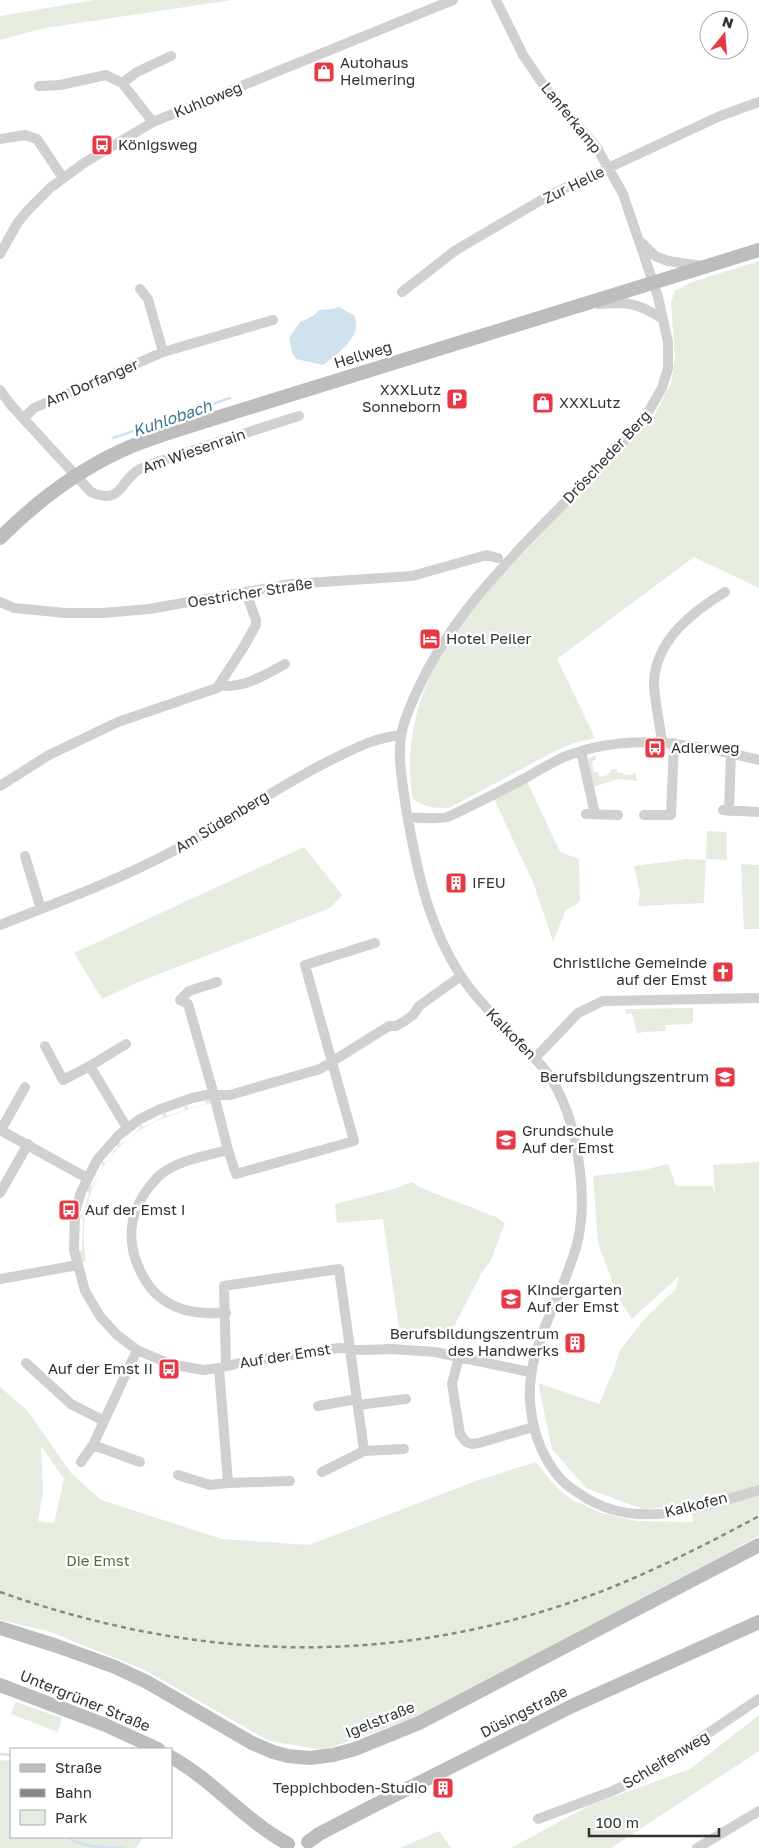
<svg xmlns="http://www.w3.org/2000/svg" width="759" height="1848" font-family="'Golos Text',sans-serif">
<rect width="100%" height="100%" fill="#fff"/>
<path fill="#e6ecdf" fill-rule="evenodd" d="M94,0H232L45,28L0,40V16Z
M759,261V588L694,557L557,659L595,738L574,743L553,752L449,808C435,808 425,808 413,799C401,735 426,666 467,616C492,585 520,557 546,529C582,491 618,453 654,416L671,383L675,358L671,302L675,291L692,282Z
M596,755V760L592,761L594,772H598L599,777L608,775L612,769H617V772L624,773L625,775H631L635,772L637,781L618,779L593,787L588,759Z
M526,779L560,852L579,859L580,902L566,910L553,941L533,882L493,797Z
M707,831L727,832V860L706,859Z
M304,847L342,895L330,908L141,981L102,999L74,953Z
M688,859L706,860L704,903L638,906L640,893L634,866Z
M741,864L759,865V929H744Z
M693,1008V1022L690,1024L666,1025L665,1031L643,1032L637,1034L632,1013L626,1014L625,1009Z
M205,1099H210L212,1103C190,1109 167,1115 147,1126C97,1154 77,1207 86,1261L80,1263L77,1251L82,1250L83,1219L78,1217V1214L83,1215L89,1192L85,1190L87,1184L92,1186L103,1166L98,1162L100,1160L105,1163L118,1146L115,1143L117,1141L121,1144L140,1129L138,1124L140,1122L143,1127L163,1117L162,1112L165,1111L167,1116L185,1110L184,1105L187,1104L188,1109L206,1104Z
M759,1162V1536L511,1668L411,1719L324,1750L269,1741L143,1669L48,1631L0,1620V1387L26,1409L71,1473L101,1500L222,1539L309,1545L476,1481L536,1462L550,1480L564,1494L575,1502L580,1503L601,1513L636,1521L693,1522L691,1506L642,1509L586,1488L552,1449L538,1383L599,1404L613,1372L620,1350L646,1317L676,1289L679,1276L632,1319L619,1299L598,1243L593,1176L644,1170L668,1164L676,1186H713L715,1197L713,1165ZM41,1446L64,1479L54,1523L38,1521L43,1490Z
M412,1182L421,1188L496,1217L505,1223L491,1260L482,1272L449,1336L399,1328L383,1219L337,1223L335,1204L394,1189Z
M16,1702L62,1718L58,1732L11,1714Z
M759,1715V1751L611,1848H511L588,1806L690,1769Z
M0,1760L11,1761V1837H144L136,1848H0Z
M439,1831L451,1848H400Z"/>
<path fill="#cfe2ee" d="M339,307L355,316C355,319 357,325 356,328C354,342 334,357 323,365L296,359L292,352L289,338L300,322L313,316L319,310L331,309Z"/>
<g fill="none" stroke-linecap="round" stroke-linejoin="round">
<path stroke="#cfe2ee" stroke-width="2.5" d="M113,438L230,398
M0,1754L11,1755
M68,1837C81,1848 106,1847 124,1848"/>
<path stroke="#d0d0d0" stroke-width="10" d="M496,0L523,55L544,86L597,148L623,194L658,297L668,342V368L662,388L646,416C608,459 567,500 527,541C483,588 444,631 417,691C411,704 405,717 402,731C397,755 402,778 405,802C416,868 429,935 471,990C485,1006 499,1023 514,1038C529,1053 546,1067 556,1087C565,1103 571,1122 575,1141C582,1174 585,1207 578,1240C564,1299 522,1349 531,1411C534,1435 543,1457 558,1476C564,1484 572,1489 580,1494C635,1533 701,1507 759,1490
M122,83L137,72L171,56
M39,86L60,85L106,75L122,83L153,122
M0,139L25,135L37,139L63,178
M641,242L655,256L668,261L702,266
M0,254L18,222L29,209L50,188L84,163L153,122L453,0
M140,289L148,299L163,352
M402,292L456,250L550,195L720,116L759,102
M598,304C628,302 636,302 663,319
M0,390L10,404L91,492C123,506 119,480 140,469C157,461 176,456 194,450C229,438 264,427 299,416
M24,418L34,408L163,352L273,320
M0,602L14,608L66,613H103L149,609L291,584L412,576L487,555L498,558
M220,685C241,690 267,674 285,664
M662,742C660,724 654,699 654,682C656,640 692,612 725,592
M581,751L595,814
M0,786L49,755L118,722L217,688L243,648L256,625V620L246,593
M723,810L759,812
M729,811L731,753
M586,814L618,815
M644,815H671L674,743
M408,818C422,817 435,820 448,817C475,804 501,791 527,777C539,770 551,763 564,757C628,731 694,744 759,760
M25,856L41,909
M0,925C59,902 119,880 175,850C230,821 281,784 337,757C360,746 375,738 401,735
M461,976L419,1006L413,1015L403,1022L396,1026H389L320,1069L230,1095H206L192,1098L158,1110L140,1119L119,1135L97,1160L81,1192L75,1212L74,1250L85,1291L100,1316L116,1334L137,1350L170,1364L203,1370L219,1368L244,1362L339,1348L364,1350L391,1349L435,1352L530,1372
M217,982L189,991L180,1000L188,1004L214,1095L228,1150C205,1156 179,1160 160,1175C156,1178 153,1183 150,1186C127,1215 126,1247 144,1278C148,1285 154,1293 161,1298C180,1313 203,1314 226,1313
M126,1044L90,1066L127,1128
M45,1046L63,1080L90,1066
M535,1058L578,1013L603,1001L759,998
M0,1130L87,1178
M1,1130L25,1087
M228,1150L236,1174L354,1141L305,965L375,943
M0,1193L28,1144
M0,1279L78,1265
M459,1357L452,1384L460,1434L466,1442L472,1444L479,1443L533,1427
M26,1363L71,1404L104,1421
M226,1366L224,1286L339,1269L364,1451L322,1472
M219,1368L228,1483L290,1481
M358,1405L406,1399
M318,1406L357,1399
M93,1445L140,1462
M364,1451L404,1449
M81,1462L93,1445L137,1350
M178,1475L210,1485L228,1483
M538,1819L610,1792L643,1777L759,1699
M697,1848L759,1811"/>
<path stroke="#bdbdbd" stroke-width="14" d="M0,538C38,500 82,467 132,446C156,436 181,429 206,421L759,250
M0,1628L57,1646L115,1667L147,1682L252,1743L273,1752L288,1756L310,1758L333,1755L355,1749L419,1723L759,1545
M0,1685L103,1724L158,1749
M171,1757C214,1781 245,1821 288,1844
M308,1842L319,1834L371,1807L572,1706L759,1622"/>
<path stroke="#888" stroke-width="2.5" stroke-dasharray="5 4" stroke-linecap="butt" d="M0,1592C204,1664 402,1668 605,1590C658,1569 709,1543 759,1516"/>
</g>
<defs>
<g id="shop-square" transform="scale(1.125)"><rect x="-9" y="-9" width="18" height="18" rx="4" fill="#e63946" stroke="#fff"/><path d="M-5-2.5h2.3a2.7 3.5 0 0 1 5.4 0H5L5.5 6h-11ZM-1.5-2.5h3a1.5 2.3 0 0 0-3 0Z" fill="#fff"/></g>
<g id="bus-square" transform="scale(1.125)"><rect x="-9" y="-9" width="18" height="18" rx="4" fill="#e63946" stroke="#fff"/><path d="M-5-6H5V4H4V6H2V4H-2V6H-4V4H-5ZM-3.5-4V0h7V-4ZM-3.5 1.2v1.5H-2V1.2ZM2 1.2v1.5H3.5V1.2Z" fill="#fff"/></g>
<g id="parking-square" transform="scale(1.125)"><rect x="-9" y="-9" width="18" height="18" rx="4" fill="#e63946" stroke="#fff"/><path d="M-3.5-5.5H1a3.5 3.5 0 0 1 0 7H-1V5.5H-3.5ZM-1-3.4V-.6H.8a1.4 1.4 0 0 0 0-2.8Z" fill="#fff"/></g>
<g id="hotel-square" transform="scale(1.125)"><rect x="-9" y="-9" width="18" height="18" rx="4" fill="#e63946" stroke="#fff"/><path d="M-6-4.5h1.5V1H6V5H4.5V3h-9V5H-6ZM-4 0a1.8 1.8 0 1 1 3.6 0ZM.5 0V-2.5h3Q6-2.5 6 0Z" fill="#fff"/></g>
<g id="building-square" transform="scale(1.125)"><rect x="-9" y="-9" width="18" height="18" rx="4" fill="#e63946" stroke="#fff"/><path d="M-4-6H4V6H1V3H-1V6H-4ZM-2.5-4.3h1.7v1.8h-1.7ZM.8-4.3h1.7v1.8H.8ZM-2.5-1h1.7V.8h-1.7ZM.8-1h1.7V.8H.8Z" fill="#fff"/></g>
<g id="church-square" transform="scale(1.125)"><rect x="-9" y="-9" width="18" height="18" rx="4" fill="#e63946" stroke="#fff"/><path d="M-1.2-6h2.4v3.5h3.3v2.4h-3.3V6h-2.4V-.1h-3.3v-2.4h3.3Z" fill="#fff"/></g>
<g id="university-square" transform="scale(1.125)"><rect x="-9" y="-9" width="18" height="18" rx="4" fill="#e63946" stroke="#fff"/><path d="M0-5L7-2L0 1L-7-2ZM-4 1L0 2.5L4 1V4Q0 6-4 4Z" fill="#fff"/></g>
<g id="school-square" transform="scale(1.125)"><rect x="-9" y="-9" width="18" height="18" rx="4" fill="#e63946" stroke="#fff"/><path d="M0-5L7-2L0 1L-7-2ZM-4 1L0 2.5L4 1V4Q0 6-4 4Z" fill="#fff"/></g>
</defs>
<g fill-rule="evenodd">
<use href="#shop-square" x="324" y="72"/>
<use href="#bus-square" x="102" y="145"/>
<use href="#parking-square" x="457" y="399"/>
<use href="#shop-square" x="543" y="403"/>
<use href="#hotel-square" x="430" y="639"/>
<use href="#bus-square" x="655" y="748"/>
<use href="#building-square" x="456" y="883"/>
<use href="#church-square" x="723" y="972"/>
<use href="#university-square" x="725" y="1077"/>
<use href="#school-square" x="506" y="1140"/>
<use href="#bus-square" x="69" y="1210"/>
<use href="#school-square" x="511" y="1299"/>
<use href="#building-square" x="575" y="1343"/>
<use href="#bus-square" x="169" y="1369"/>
<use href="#building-square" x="443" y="1788"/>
</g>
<g text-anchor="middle" stroke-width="5" stroke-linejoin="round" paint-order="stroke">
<g font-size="15" fill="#333" stroke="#fff" text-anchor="start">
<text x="340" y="68">Autohaus<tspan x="340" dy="17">Helmering</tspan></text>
<text x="118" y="150">Königsweg</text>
<text x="441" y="395" text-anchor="end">XXXLutz<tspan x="441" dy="17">Sonneborn</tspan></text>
<text x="559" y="408">XXXLutz</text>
<text x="446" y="644">Hotel Peiler</text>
<text x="671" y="753">Adlerweg</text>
<text x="472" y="888">IFEU</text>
<text x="707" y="968" text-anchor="end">Christliche Gemeinde<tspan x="707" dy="17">auf der Emst</tspan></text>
<text x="709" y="1082" text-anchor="end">Berufsbildungszentrum</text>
<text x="522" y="1136">Grundschule<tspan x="522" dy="17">Auf der Emst</tspan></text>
<text x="85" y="1215">Auf der Emst I</text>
<text x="527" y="1295">Kindergarten<tspan x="527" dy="17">Auf der Emst</tspan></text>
<text x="559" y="1339" text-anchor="end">Berufsbildungszentrum<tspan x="559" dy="17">des Handwerks</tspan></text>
<text x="153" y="1374" text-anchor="end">Auf der Emst II</text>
<text x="427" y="1793" text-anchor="end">Teppichboden-Studio</text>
</g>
<g font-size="15" fill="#333" stroke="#fff">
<text transform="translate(208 100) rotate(-22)" y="5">Kuhloweg</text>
<text transform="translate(571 118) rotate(51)" y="5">Lanferkamp</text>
<text transform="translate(574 185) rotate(-26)" y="5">Zur Helle</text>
<text transform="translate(363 355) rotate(-17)" y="5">Hellweg</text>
<text transform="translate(92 383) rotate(-23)" y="5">Am Dorfanger</text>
<text transform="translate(194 451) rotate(-19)" y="5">Am Wiesenrain</text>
<text transform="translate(607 457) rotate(-47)" y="5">Dröscheder Berg</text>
<text transform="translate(250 593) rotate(-9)" y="5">Oestricher Straße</text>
<text transform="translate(222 822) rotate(-31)" y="5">Am Südenberg</text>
<text transform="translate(511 1034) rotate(46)" y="5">Kalkofen</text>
<text transform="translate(285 1356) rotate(-9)" y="5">Auf der Emst</text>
<text transform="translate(696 1505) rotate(-14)" y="5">Kalkofen</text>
<text transform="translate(85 1701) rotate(22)" y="5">Untergrüner Straße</text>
<text transform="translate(524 1712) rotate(-27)" y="5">Düsingstraße</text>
<text transform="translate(380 1720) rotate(-22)" y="5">Igelstraße</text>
<text transform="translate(666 1760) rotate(-31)" y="5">Schleifenweg</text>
</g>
<g font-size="15" fill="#56703f" stroke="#fff">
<text x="98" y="1566">Die Emst</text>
</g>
<g font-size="16" font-style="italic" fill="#3f7597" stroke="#fff">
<text transform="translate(172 418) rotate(-19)" y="6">Kuhlobach</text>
</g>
</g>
<rect x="10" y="1748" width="162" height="90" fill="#ffffff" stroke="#adadad"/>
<rect x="20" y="1764" width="25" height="8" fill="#bdbdbd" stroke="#adadad"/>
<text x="55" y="1773" font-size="15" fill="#333333">Straße</text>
<rect x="20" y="1789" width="25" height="8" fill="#888888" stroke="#adadad"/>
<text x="55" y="1798" font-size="15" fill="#333333">Bahn</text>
<rect x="20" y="1810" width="25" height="15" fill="#e6ecdf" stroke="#adadad"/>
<text x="55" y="1823" font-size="15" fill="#333333">Park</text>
<g transform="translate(724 35) rotate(17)"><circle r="24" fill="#ffffff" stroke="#adadad"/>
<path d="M0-4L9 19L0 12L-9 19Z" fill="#e63946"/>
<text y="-8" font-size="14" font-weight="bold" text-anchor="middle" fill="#333333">N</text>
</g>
<path d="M589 1828v8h130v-8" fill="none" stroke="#333333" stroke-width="2.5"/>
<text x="596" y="1828" font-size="15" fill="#333333" stroke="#ffffff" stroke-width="4" paint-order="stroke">100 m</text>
</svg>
